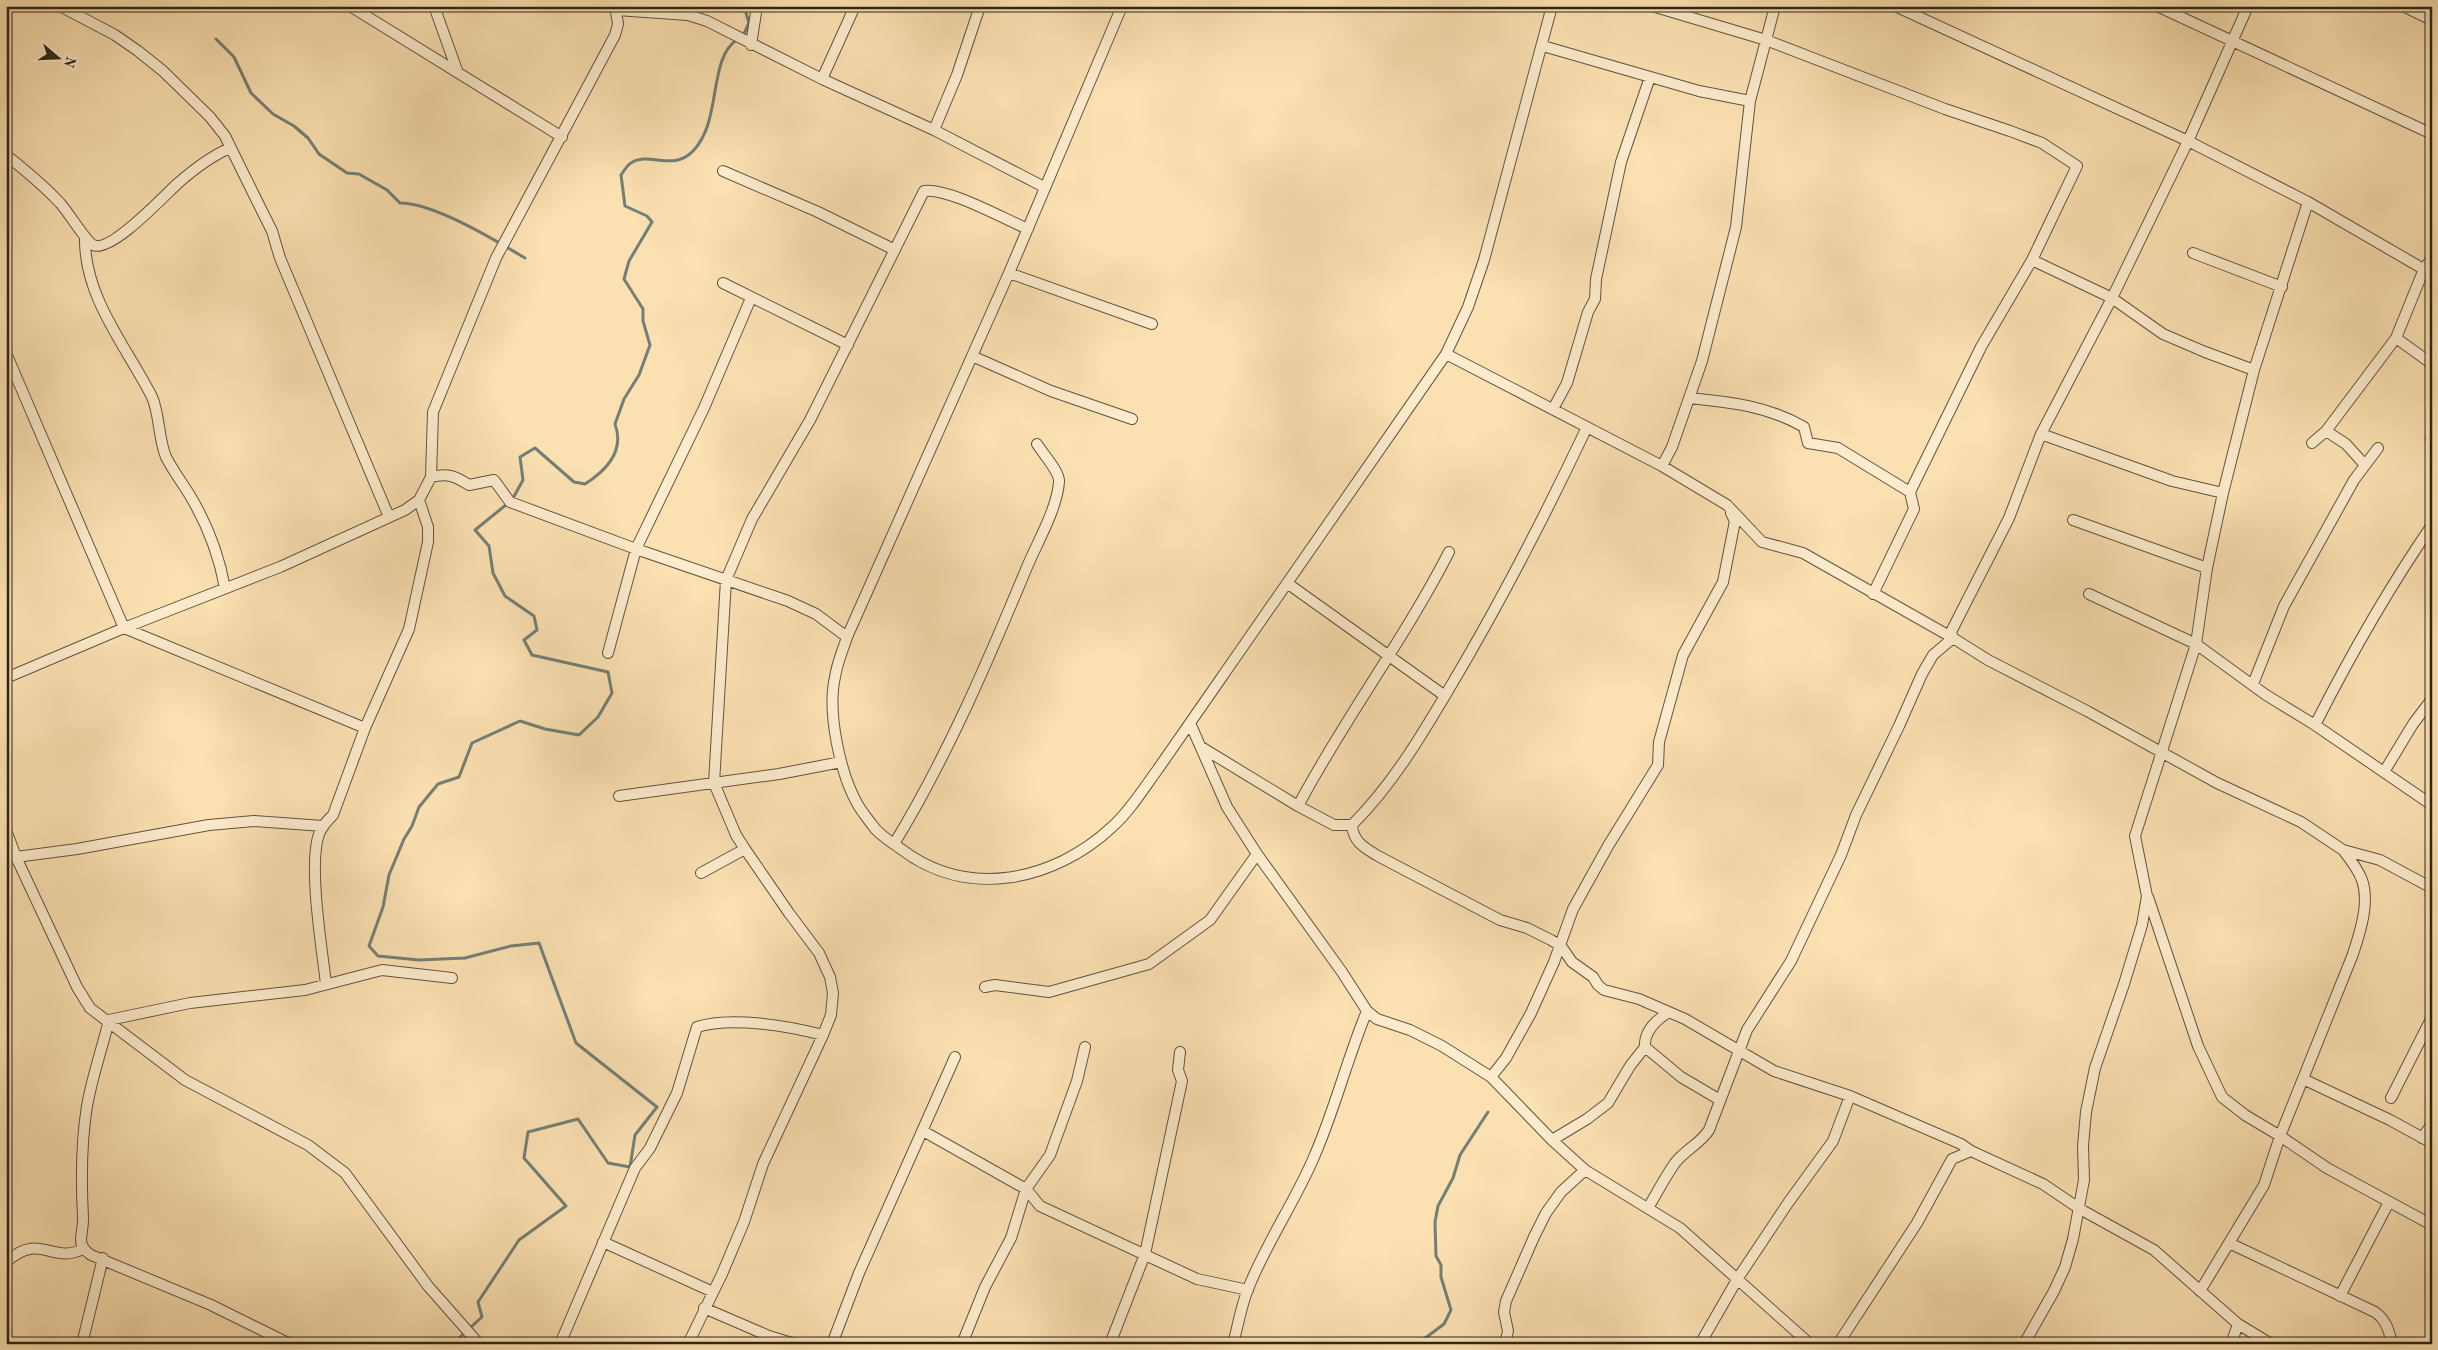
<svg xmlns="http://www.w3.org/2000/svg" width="2438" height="1350" font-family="'Old Standard TT',serif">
<rect width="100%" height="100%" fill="#fbe0b1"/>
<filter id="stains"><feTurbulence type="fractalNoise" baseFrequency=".004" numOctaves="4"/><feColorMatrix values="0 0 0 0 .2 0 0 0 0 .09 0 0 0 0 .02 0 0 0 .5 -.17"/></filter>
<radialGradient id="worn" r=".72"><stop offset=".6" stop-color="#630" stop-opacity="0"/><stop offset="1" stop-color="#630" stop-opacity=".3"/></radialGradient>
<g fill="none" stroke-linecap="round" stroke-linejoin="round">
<path stroke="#737f77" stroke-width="3" d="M743,36L749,23L744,6
M216,39L234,57L251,93L273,114L294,126L308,138L319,154L347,173L359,174L387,190L400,203C434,203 495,240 525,258
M456,1344L462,1335L482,1317L478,1302L519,1240L566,1206L524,1158L528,1132L578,1119L608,1163L630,1167L635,1135L657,1107L576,1043L539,943L511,946L465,958L419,960L378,956L369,946L383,907L389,875L404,839L412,826L419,807L438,784L459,777L472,743L520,721L545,729L579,735L598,717L612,693L608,672L532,655L524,640L537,630L534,616L505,596L493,573L489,546L475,530L512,500L523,480L520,457L535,448L574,482L585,484C607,470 625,451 615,424L624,399L639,375L650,345L643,321V309L624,279L629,261L652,222L647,216L625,206L621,175C624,171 627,165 631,163C649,151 673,172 693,151C723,120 707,58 738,39
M1421,1344L1424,1339L1444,1324L1451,1310L1441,1277V1265L1436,1256L1435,1222L1438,1206L1453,1178L1460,1155L1488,1112"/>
<g stroke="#615440" stroke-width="12">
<path id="street" d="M60,6L115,35L138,51L163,71L210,117L225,136L259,205L272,231L280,258L389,517
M350,6L562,137
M434,6L458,73
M1122,6L1009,273L847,637C843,650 837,663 835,677C827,712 840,774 858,805C862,812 868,819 873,826C880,836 892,842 901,849C968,900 1054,881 1112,827C1130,811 1144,788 1158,769C1180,737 1202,706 1224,674C1298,567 1372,460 1446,354L1468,307L1484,260L1552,6
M1652,6L1766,40L1945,109L2010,131L2042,143L2077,166L2032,260L1981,347L1910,492L1914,509L1873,594
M1895,6L2188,141L2308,202L2432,274
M2157,6L2432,134
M2248,6L2188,141L2112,298L2041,434L2009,518L1951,632L1953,638L1988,660L2087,711L2217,783L2301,822L2343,850L2380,860L2432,888
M2403,6L2432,20
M617,10L688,15L707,21L822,79L934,130L1044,187
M751,45L757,6
M1543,46L1699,91L1750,101
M822,79L855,6
M934,130L957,75L980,6
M6,155C25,170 43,185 60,203C69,213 85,240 93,245C110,254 164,196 177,184C193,170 211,156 230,148
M723,171L818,212L895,250
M85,238C84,297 126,346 152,397C160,415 158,438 166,457C173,471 184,485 192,499C209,528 219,555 225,588
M2193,253L2282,287
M2032,260L2112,298L2163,334L2205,352L2254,370
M1009,273L1152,324
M723,283L848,345
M2396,338L2432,364
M6,353L124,628L365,728
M1446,354L1662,466L1727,505L1762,542L1803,553L1953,638L1933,655L1922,674L1899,726L1856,815L1841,855L1791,961L1747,1030L1709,1130C1701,1143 1685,1150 1675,1163C1665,1177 1657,1193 1648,1208
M972,356L1051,391L1132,419
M1689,398C1730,402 1768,406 1804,427L1808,443L1838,448L1910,492
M1553,409L1567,383L1588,312L1595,299L1596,279L1621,162L1650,77
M2326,431L2346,444L2364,464
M2041,434L2172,481L2223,493
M2431,438L2432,437
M2312,443L2326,431L2396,338L2424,269L2432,258
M1662,466L1672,447L1702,361L1736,227L1750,101L1775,6
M431,477C448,473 455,476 469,485L494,480L510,502L636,549L788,601L816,614L847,637
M2073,520L2207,568
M1287,583L1445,696
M2089,594L2196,644L2266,695L2315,725L2432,805
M608,653L636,549L704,408L751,298
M6,678L124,628L280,567L405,510L419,500L431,477L433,412L496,258L615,35L618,24L615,6
M2253,684L2284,606L2354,480L2378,448
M1190,723L1227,807L1257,854L1342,972L1367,1011L1377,1019L1410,1030L1442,1046L1491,1077L1552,1140L1585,1170L1680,1228L1810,1344
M2315,725C2350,656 2388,589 2432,525
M1201,747L1298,806L1334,825H1352C1392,785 1420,738 1449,689C1499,605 1545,516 1587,427
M2384,772L2413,724L2432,699
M619,796L779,774L841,762
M1298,806C1344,719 1404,640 1449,552
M1352,825C1353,842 1365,848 1378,856L1500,920L1527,928L1551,940L1561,946L1572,962L1593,977L1598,985L1604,990L1639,999L1685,1019L1774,1071L1850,1096L1961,1144L1971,1151
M6,830L16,857L77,987L90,1008L185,1080L308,1145L345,1173L428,1286L479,1344
M894,844C947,757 988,661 1027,567C1037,543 1057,509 1059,482C1060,472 1043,454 1037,444
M16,857L77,849L209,825L254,821L323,826
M701,873L745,849
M2148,897L2198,1046L2222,1097L2245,1115L2280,1136L2327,1168L2432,1225
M326,984C322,949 308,865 319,834C322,826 327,821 333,815L365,728L409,629L428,542V527L419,500
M985,987L995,985L1049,992L1149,964L1210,920L1257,854
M1669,1012C1656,1020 1644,1032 1645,1047L1681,1077L1720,1100
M1085,1047L1077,1081L1050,1155L1026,1189L1040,1206L1197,1279L1248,1290
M1491,1077L1506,1058L1531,1013L1554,962L1573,909L1608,846L1658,765L1659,742L1683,655L1723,582L1735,521L1731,513
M2303,1079L2390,1120L2432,1143
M2391,1098L2432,1017
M923,1131L1026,1189L1011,1238L985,1287L962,1344
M2422,1138L2432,1124
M1552,1140L1587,1119L1608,1103L1630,1066L1645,1047
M603,1242L713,1292
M2229,1243L2375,1312C2386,1320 2389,1330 2392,1344
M6,1262C41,1231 51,1265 83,1249
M2200,1291L2264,1185L2280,1136L2353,954C2360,932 2370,903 2362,880C2358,869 2350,859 2343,850
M2340,1296L2389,1202
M704,1308L769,1336L795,1344
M82,1344L103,1258
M290,1344L211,1305L91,1255C74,1243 84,1235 83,1217C81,1180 81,1143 87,1106C92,1077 102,1049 109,1020L190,1003L305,990L382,970L452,978
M560,1344L635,1168L650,1148L677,1093L697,1027C731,1016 789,1026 823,1035
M688,1344L722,1274L744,1222L763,1164L823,1035L831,1015L833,993L830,977L819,953L789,913L745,849L736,835L714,783L726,580L752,519L810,420L924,191C947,187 1004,219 1028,229
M832,1344L859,1273L955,1057
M1110,1344L1145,1254L1182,1081L1178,1070L1180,1052
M1233,1344C1238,1326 1241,1306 1248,1289C1266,1243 1295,1202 1314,1157C1335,1109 1347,1059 1367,1011
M1505,1344L1508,1331L1504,1312L1506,1301L1534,1237L1546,1213L1561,1192L1585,1170
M1700,1344L1738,1278L1788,1203L1833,1141L1850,1096
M1838,1344L1917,1223L1952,1159L1971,1151L2043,1184L2080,1209L2154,1250L2238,1324L2271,1344
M2024,1344L2054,1291L2065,1267L2073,1239L2084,1180L2083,1146L2086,1112L2095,1068L2124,984L2142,925L2147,896L2135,836L2196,644L2207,568L2223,493L2254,370L2308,202
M2231,1344L2238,1324"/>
</g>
<use href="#street" stroke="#fcebcc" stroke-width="10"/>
</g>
<rect width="2438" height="1350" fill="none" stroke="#fbe0b1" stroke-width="25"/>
<rect x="8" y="8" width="2423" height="1335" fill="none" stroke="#2e251a" stroke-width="2.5"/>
<rect x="12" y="12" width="2413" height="1325" fill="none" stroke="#2e251a"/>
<g transform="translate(58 58) rotate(109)" stroke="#fcebcc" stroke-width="4" paint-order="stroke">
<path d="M0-4L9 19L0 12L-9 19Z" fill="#2e251a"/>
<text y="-8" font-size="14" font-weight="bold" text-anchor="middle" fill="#2e251a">N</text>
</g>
<rect width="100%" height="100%" filter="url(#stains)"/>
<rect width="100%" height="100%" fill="url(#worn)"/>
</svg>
